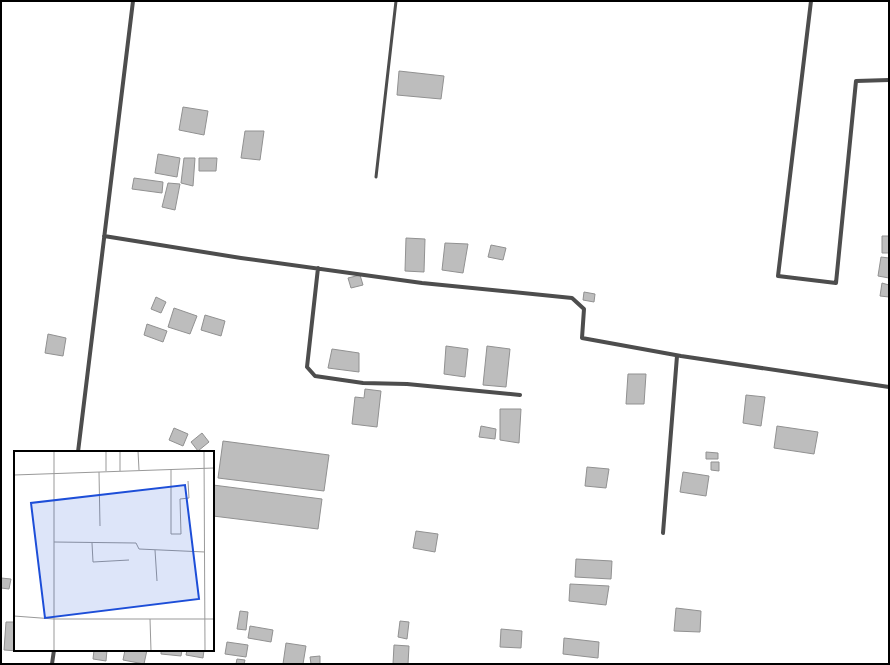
<svg xmlns="http://www.w3.org/2000/svg" width="890" height="665" font-family="'Roboto Condensed',sans-serif">
<rect width="100%" height="100%" fill="#fff"/>
<path fill="#bdbdbd" stroke="#919191" d="M399,71L444,76L441,99L397,95Z
M183,107L208,111L204,135L179,130Z
M245,131H264L260,160L241,158Z
M158,154L180,158L177,177L155,173Z
M184,158H195L193,186L181,183Z
M199,158H217L216,171H199Z
M134,178L163,182L162,193L132,189Z
M168,183L180,184L175,210L162,207Z
M882,236H889V253H882Z
M406,238L425,239L424,272L405,271Z
M445,243L468,244L463,273L442,270Z
M491,245L506,248L503,260L488,257Z
M881,257L889,258V278L878,276Z
M360,275L363,285L351,288L348,278Z
M882,283L889,285V297L880,296Z
M584,292L595,294L594,302L583,300Z
M156,297L166,302L161,313L151,309Z
M174,308L197,316L190,334L168,327Z
M205,315L225,321L221,336L201,330Z
M147,324L167,331L163,342L144,335Z
M48,334L66,338L63,356L45,353Z
M446,346L468,349L465,377L444,374Z
M487,346L510,349L506,387L483,385Z
M332,349L359,353V372L328,368Z
M628,374H646L644,404H626Z
M365,389L381,391L377,427L352,424L355,397L364,398Z
M746,395L765,397L761,426L743,423Z
M500,409H521L519,443L500,440Z
M481,426L496,429L495,439L479,437Z
M777,426L818,432L814,454L774,448Z
M174,428L188,434L183,446L169,440Z
M202,433L209,442L198,451L191,442Z
M223,441L329,455L324,491L218,478Z
M706,452L718,453V459H706Z
M711,462H719V471L711,470Z
M587,467L609,469L606,488L585,486Z
M683,472L709,476L706,496L680,492Z
M213,485L322,499L318,529L213,516Z
M416,531L438,534L435,552L413,548Z
M576,559L612,561L611,579L575,577Z
M1,578L11,579L9,589L1,588Z
M570,584L609,586L606,605L569,601Z
M676,608L701,611L700,632L674,631Z
M240,611L248,612L246,630L237,629Z
M400,621L409,622L407,639L398,637Z
M6,622H15V650L18,651L4,650Z
M250,626L273,630L271,642L248,638Z
M501,629L522,631L521,648L500,647Z
M564,638L599,642L598,658L563,654Z
M227,642L248,645L246,657L225,654Z
M286,643L306,646L303,664H283Z
M394,645L409,646L408,664H393Z
M94,650H107L106,661L93,659Z
M125,650H147L144,664L123,660Z
M161,650H182L181,656L161,654Z
M187,650H204L203,658L186,655Z
M320,656V664H311L310,657Z
M237,659L245,660L244,664H236Z"/>
<g fill="none" stroke-linecap="round" stroke-linejoin="round">
<path stroke="#4d4d4d" stroke-width="3" d="M376,177L396,1"/>
<path stroke="#4d4d4d" stroke-width="4" d="M811,1L778,276L836,283L856,81L889,80
M104,236L241,258L422,283L572,298L584,309L582,338L681,356L889,387
M318,268L307,367L315,376L363,383L407,384L520,395
M78,452L133,1
M663,533L677,356
M52,664L54,650"/>
</g>
<g transform="translate(14 451)">
<rect width="200" height="200" fill="#fff"/>
<path fill="none" stroke="#999" stroke-width="1" d="M40,0V200M92,0V20M106,0V20M124,0L125,19M190,0L191,200M157,19V83H167L166,48L175,47L174,30M85,21L86,75M0,24L200,17M40,91L122,92L125,98L191,101M78,92L79,111L115,109M141,99L143,130M0,165L40,168H200M136,168L137,200"/>
<path fill="#1d4ed8" fill-opacity="0.15" stroke="#1d4ed8" stroke-width="2" d="M171,34L185,148L31,167L17,52Z"/>
<rect width="200" height="200" fill="none" stroke="#000" stroke-width="2"/>
</g>
<rect width="890" height="665" fill="none" stroke="#000000" stroke-width="4"/>
</svg>
